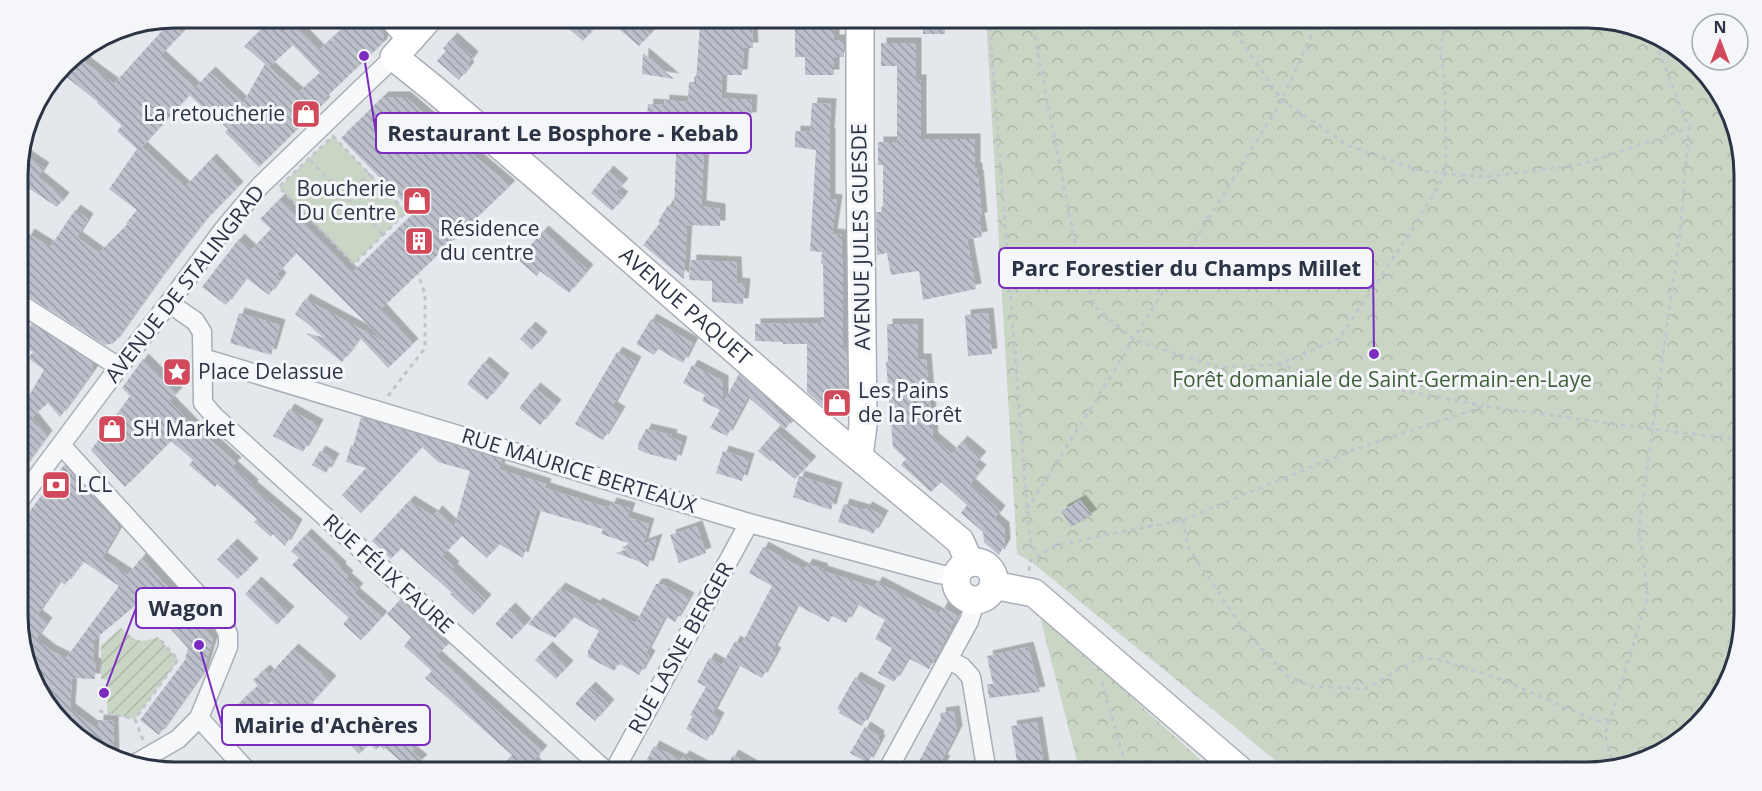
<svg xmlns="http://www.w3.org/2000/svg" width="1762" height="791" font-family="'Open Sans',sans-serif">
<defs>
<pattern id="forest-crowns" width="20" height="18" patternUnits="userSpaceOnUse" patternTransform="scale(1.5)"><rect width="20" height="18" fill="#c9d6c5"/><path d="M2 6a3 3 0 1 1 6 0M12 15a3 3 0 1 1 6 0" fill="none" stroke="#adb8ab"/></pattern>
<pattern id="garden-furrows" width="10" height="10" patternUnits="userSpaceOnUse" patternTransform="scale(1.5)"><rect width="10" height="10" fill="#c9d6c5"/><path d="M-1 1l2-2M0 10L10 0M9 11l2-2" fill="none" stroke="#adb8ab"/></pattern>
<pattern id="building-back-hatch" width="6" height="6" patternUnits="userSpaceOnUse" patternTransform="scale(1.5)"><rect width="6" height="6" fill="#bbc0ca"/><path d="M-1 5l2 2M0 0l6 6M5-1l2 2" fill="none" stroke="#989da6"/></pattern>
<filter id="shadow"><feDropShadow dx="5.5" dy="-5.5" stdDeviation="0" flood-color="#0004"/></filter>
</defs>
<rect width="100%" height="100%" fill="#e4e7ec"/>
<path fill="#c9d6c5" d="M333,136L406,212L354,264L279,187Z"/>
<path fill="url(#forest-crowns)" d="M986,18H1587L1647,30L1712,80L1743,155L1744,616L1732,676L1674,746L1597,773H1291L1030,561L1017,554Z
M1039,613L1215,773H1080Z"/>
<path fill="url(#garden-furrows)" d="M121,628C137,641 138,644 158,637L178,660L135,719L107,713L109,680L101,679V645Z"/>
<path fill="url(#building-back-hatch)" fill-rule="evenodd" filter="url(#shadow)" d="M354,18H368L384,33L382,44L323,100L325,102L259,167L225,132L228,129L189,95L194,90L142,147L185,187L211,159L238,187L202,224L158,281L114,343L105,345L25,294L19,291V251L29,234L50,247L75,210L88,219L77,237L99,253L128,224L126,223L137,210L109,189L137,149L117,131L122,126L97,103L98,102L65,76L79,58L114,84L170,22L182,33L160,56L195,88L210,72L243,103L265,64L244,46L268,23L271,26L273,24L282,33L293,23L319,50ZM293,45L320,73L298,93L269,67Z
M573,18H603L583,41L566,26Z
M606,18H631L650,34L639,46Z
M808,18H830V22H834V40H844V57H834V75H805V57H795V22H808Z
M923,18H945V34H923Z
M700,23L752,26L753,48H744L742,75H722L721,98L752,100L751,118L739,117V125L702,122L701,150H704L701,206L720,209V226L687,225L684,279L643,245L660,223L658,222L668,205L674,209L676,153L646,150L588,141L591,122L646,129L648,104L664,105V100L688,102L689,82H696Z
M452,38L473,57L467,65L469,67L459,80L437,61L446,51L443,48Z
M881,43H916V80H921V139H975V168H977V175H978L982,218H979L982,237L967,239L976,289L923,300L919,271L891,275L887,253L877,255L876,212H883V165H878V142H897V66H881Z
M643,53L674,79L642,74Z
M383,97H405L510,186L381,309L413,344L388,368L360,338L342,362L306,333L326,338L295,314L305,299L385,342L296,253L277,274L281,278L269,295L246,278L226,305L202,287L239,239L251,250L271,229L260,219L280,199L352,273L414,213L341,138Z
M812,103L831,104L829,134H830V199L837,200L832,234L842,235L841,258H843V348H846L847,412L844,418L831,413L807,392V344H783V342L755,341V324L821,323V317H824L823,264L821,263L822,252L810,251L816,150L795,147V131L810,132Z
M22,153L44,168L38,177L64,198L57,207L18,181V165Z
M608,171L623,184L616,192L623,197L612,211L591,193Z
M543,231L588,270L569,293L540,271L537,276L518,260Z
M691,260L736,262L737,283L745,284L743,304L712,302V281L689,280Z
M239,313L280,325L271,355L230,343Z
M988,313L992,354L968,356L965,315Z
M651,319L693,343L683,363L658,349L654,355L636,344Z
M32,324L93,363V371L60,417L48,403L32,417L47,436L19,474V401L23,406L44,370L28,358L33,352L19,343Z
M887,324H918V359H926L933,438L952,454L962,441L981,457L974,465L981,470L970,484L1000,511L994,519L1004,528L1005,544L999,555L984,542L983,532L961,513L967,505L941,482L931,492L901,465L906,459L893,447L886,362L888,361Z
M530,327L542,337L532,350L520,339Z
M617,352L636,362L612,407L620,412L603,440L575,424Z
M143,359L177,393L169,401L201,434L202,432L236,463L232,466L253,485L252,487L296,524L297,525L285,546L273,534L271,537L254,522L257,519L217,484L215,487L189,465L193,460L171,441L125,487L91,450L130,396L122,388Z
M484,362L504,379L487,400L467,384Z
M692,365L723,381V403L739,374L792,421L785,429L748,397L727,436L710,428L720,410L702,401L705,395L683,383Z
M535,388L556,405L540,425L519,408Z
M289,409L318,425L303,452L273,436Z
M361,417L502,460L499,469L546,484L545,488L609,508L611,503L630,508L627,517L649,524L643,544L657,539L648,567L638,561L616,553L625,550L628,543L601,534L603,529L537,510L523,558L499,544L487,558L462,536L442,556L454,567L452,569L486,600L473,615L450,594L452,593L401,548L391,559L372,541L409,501L433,516L437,511L454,527L470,471L438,462L422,447L361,513L342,495L366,468L346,462L351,445L353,446Z
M646,429L672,435L671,438L682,442L676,461L645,453L638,449V444Z
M775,431L811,462L795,479L772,460L771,462L758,451Z
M320,451L334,459L326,473L312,465Z
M723,451L749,459L742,481L716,473Z
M64,465L101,505V508L111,516L119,528L102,558L128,575L141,558L203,626L202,627L213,639L203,673L159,735L140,720L185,660L188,648L143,599L94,640L93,663L96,664L95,679L72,678L70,709L98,730V720L113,721L114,760L51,712L19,637V526ZM83,561L119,586L66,658L50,650L36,639L47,623L37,615L60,581L65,585Z
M799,476L837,488L831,510L793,497Z
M1080,500L1092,515L1071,527L1061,511Z
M844,504L865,510L867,507L883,516L873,534L866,530L838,522Z
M697,526L706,553L679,563L670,535Z
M306,534L341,567L340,569L348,576L346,578L358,589L354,593L382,617L361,640L343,624L349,618L292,565L299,558L291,551Z
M232,544L253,564L238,579L217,559Z
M763,547L804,569L807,564L823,569L822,571L874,587L877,582L939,614L942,607L957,616L951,627H952L929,669L908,658L894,682L878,673L892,648L875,639L885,620L857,604L846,623L832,616L829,622L797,605L772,651L776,653L762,678L738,665L712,714L719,718L707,741L686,729L693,716L690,715L706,687L697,682L709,658L722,665L735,641L741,645L772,586L749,573Z
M256,582L289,612L277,625L245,594Z
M656,584H662L689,598L675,622L665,616L646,653L650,656L639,675L619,663L614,671L588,657V651L599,631L574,617L555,638L528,624L560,588L595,606L597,603L636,623Z
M400,600L448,644L436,656L542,751L534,760L535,761L533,762L536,765L529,773H496L512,755L425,678L432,671L404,646L411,637L387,614Z
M510,608L526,624L512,639L495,624Z
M547,647L568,666L556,679L535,660Z
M1028,647L1040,692L989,698L987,684H993L987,656Z
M293,649L331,681L307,708L321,724L306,738L271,701L253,719L238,704L258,686L253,680L265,670L269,675Z
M855,677L880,691L862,726L839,713L840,710L837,709Z
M590,687L609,705L595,721L575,704Z
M954,711L957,731L942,760L945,761L938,773H913L941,719L940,713Z
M354,716L370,728L380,718L397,733L399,731L417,746L412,752L422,760L411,770L385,748L384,750L380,746L376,750L370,744L359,754L337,731Z
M1037,722L1045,773H1019L1011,726Z
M865,727L879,736L878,739L880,741L868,763L850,753Z
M654,746L681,760L684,756L716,773H640Z
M733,755L765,773H723Z"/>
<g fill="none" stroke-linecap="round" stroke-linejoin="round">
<g stroke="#a9aeb7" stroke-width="21">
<path id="street" d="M19,303L119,367
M169,303L195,321L202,332L203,403L215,417L608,773
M203,358L749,523L939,574L956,577
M61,445L221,620L228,634V647L199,718L178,739L133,765
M19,501L119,367L169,303L223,230L260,186L394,57
M949,660L962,667L971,677L987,773
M199,718L249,773
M613,773L749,523
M886,773L969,621L976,600"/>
</g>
<g stroke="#a9aeb7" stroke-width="30">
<g id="secondary">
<path d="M393,18L411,38"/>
<path id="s1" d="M429,18L394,57L435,90L537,177L830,433L960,541L970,563"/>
<path d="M859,456L863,425L860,155V18"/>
<circle cx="975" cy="581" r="19"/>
<path d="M993,585L1034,593L1243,773"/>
</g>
</g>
<path stroke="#c2c5cb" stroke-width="3" stroke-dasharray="4.5 4.5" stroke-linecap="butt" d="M989,18L1027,509L1031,545L1039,557
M1031,18L1075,242L1094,306L1134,340L1218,367L1276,365L1339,339L1410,233L1446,173L1445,85L1440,50L1447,18
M1225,18L1282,100L1347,145L1421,171L1486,177L1583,164L1689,128
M333,136L406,212L354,264L279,187Z
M310,160L383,235
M315,224L370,173
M1278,365L1483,406
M388,396L425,348V294L418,274
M1027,509L1094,403L1282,100L1319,18
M1183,520L1188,547L1241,626L1287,676L1310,686L1365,689L1419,658L1438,659L1500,679L1597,721L1609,719
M1029,571L1030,561L1039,557L1051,547L1100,536L1183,520L1350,451L1484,406L1652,429L1743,440
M1102,682L1128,773
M99,711L135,719
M143,740L135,719L178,660L158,637
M1614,767L1605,735L1648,597L1639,526L1680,233L1689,128L1652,34"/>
<use href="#street" stroke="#f7f8fa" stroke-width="18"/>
<use href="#secondary" stroke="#fff" stroke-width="27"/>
</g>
<defs>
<g id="shop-square" transform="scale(1.5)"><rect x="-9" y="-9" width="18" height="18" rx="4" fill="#d1495b" stroke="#f4f6f9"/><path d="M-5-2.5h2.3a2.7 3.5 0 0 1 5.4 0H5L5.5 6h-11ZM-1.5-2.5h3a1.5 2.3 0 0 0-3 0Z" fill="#fff"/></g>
<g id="building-square" transform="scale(1.5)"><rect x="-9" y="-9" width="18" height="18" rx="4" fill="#d1495b" stroke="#f4f6f9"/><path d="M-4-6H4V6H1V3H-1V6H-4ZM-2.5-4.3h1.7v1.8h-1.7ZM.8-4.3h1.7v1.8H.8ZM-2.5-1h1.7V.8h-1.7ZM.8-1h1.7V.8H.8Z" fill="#fff"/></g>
<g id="sight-square" transform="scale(1.5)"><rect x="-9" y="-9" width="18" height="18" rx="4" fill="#d1495b" stroke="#f4f6f9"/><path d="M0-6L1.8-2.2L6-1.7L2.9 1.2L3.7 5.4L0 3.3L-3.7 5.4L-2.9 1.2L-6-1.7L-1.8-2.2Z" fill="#fff"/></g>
<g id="bank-square" transform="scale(1.5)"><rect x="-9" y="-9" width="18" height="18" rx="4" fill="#d1495b" stroke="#f4f6f9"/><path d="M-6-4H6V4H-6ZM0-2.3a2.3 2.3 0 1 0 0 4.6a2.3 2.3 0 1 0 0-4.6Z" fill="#fff"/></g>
</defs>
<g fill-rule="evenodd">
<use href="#shop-square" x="306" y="114"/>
<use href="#shop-square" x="417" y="201"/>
<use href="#building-square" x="419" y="241"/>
<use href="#sight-square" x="177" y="372"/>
<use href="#shop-square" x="837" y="403"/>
<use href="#shop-square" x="112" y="429"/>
<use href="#bank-square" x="56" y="485"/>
</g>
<g text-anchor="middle" stroke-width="6" stroke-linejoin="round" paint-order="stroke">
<g font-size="21" fill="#2b3445" stroke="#f4f6f9" text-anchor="start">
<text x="285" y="121" text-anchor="end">La retoucherie</text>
<text x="396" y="196" text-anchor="end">Boucherie<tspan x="396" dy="24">Du Centre</tspan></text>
<text x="440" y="236">Résidence<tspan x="440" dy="24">du centre</tspan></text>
<text x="198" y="379">Place Delassue</text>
<text x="858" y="398">Les Pains<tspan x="858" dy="24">de la Forêt</tspan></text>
<text x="133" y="436">SH Market</text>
<text x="77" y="492">LCL</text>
</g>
<g font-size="21" fill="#2b3445" stroke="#f4f6f9">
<text transform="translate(861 237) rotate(-91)" y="7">AVENUE JULES GUESDE</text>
<text transform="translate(185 284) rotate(-52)" y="7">AVENUE DE STALINGRAD</text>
<text dy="7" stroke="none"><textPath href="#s1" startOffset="436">AVENUE PAQUET</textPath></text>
<text transform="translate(579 471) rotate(17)" y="7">RUE MAURICE BERTEAUX</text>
<text transform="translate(388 574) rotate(42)" y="7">RUE FÉLIX FAURE</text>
<text transform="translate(681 648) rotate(-61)" y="7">RUE LASNE BERGER</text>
</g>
<g font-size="21" fill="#3f6138" stroke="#f4f6f9">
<text x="1382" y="387">Forêt domaniale de Saint-Germain-en-Laye</text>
</g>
</g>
<path d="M0 0H1762V791H0ZM175 28H1587A147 147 0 0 1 1734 175V615A147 147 0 0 1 1587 762H175A147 147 0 0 1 28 615V175A147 147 0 0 1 175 28Z" fill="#f4f6f9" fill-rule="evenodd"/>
<path fill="none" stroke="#2b3445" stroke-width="3" d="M175 28H1587A147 147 0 0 1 1734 175V615A147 147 0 0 1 1587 762H175A147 147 0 0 1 28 615V175A147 147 0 0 1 175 28Z"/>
<path fill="none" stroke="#7b2cbf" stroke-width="2" d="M364 56L376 133M1374 354L1373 268M104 693L136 608M199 645L222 725"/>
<g fill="#7b2cbf" stroke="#f4f6f9" stroke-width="2">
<circle cx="364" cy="56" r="6"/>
<circle cx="1374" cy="354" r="6"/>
<circle cx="104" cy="693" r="6"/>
<circle cx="199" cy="645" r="6"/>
</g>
<g fill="#f4f6f9" stroke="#7b2cbf" stroke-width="2">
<rect x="376" y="113" width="375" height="40" rx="6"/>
<rect x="999" y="248" width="374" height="40" rx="6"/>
<rect x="136" y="588" width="99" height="40" rx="6"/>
<rect x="222" y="705" width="208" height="40" rx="6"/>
</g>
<g font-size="22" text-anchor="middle" font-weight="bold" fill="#2b3445">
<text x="563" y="141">Restaurant Le Bosphore - Kebab</text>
<text x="1186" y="276">Parc Forestier du Champs Millet</text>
<text x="186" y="616">Wagon</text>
<text x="326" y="733">Mairie d'Achères</text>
</g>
<g transform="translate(1720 42)"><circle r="28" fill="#f4f6f9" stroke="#a4a8b1" stroke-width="1.5"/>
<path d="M0-4.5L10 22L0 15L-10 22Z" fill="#d1495b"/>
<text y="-9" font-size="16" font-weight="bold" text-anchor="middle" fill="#2b3445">N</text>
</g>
</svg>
